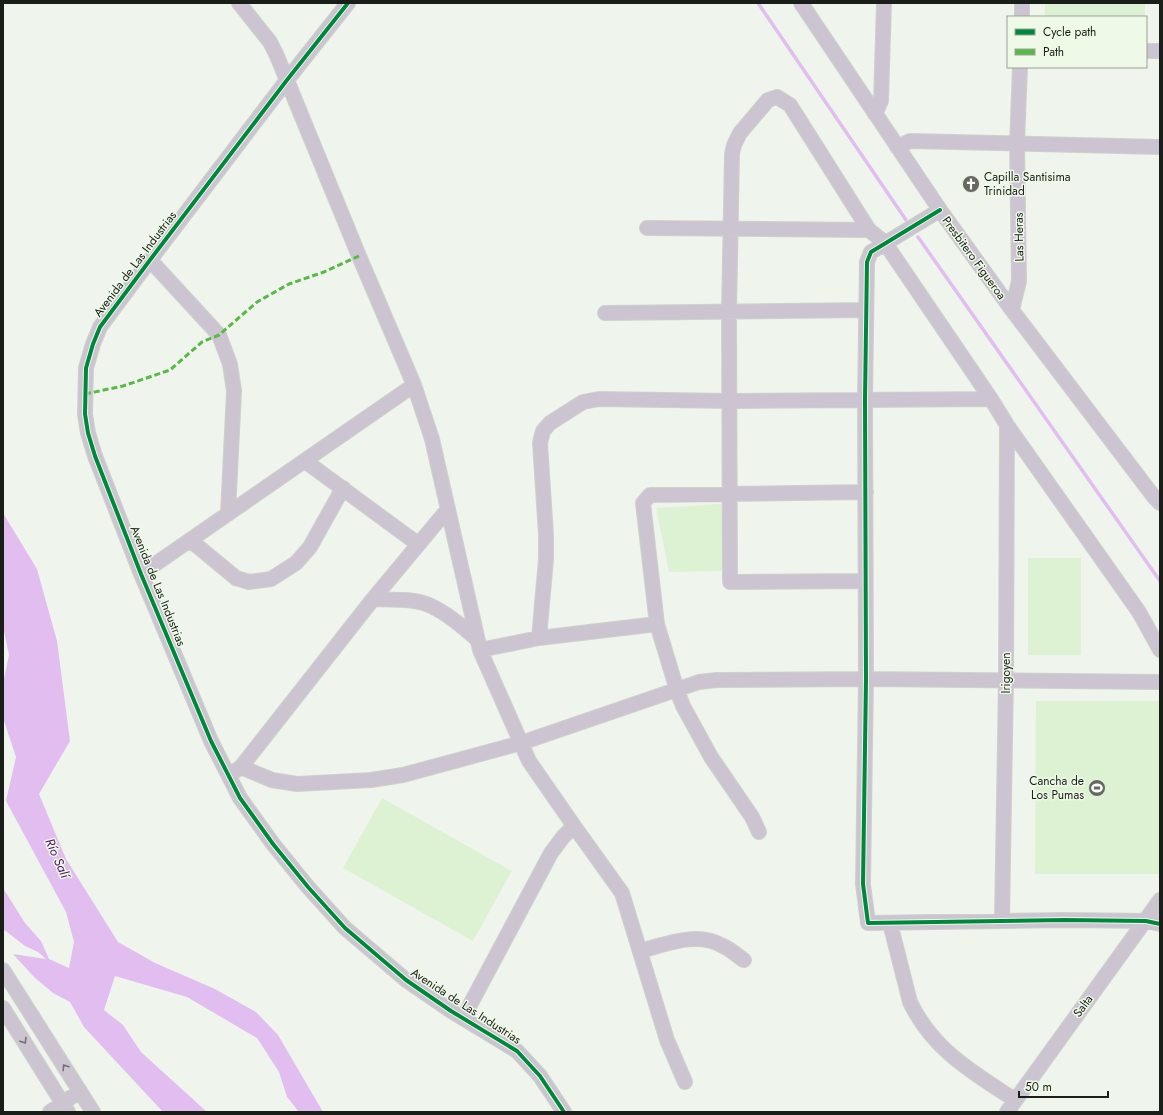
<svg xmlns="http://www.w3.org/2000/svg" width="1163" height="1115" font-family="Jost,sans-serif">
<rect width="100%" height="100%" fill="#eff5ec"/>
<path fill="#ddf2d2" d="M1045,3H1145V17H1045Z
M722,504V571L669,572L656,508Z
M1028,558H1081V655H1028Z
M1036,701H1160L1159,874H1035Z
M382,798L512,871L473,941L343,868Z"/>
<path fill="#e1beef" d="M3,513L37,569L57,641L70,741L39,794L66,859L118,942L155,963L215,989L256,1012L278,1035L323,1112H299L287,1097L279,1072L257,1038L187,997L115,976L104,1010L123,1025L141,1052L207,1112H163L84,1027L70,1002L53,993L34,977L13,954L46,959L38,952L25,946L3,929V888L25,923L41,941L49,959L69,968L74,942L66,912L6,801L16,757L3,718V683L9,655L3,626Z"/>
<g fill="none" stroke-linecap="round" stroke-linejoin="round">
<path stroke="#e1beef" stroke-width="3.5" d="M758,3L906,220
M918,237L1160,581"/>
<g stroke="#ced2cb" stroke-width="16">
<path id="street" d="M239,3L270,42L277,56L359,256L414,385L432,439L480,650L539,638L657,624
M348,3L287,80L150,260L100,327L93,344L86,368L85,414L88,433L95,456L141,574L211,741L240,798L273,844L308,887L345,928L406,980L451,1011L517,1051L540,1076L564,1112
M801,3L940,210L1012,310L1154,497L1160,503
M1022,17V3
M1146,51H1160
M875,114L881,101L884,3
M897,147L910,141L1160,147
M940,210L871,252L867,262L865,399L866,679L863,884L868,923L1065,920L1146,921L1160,924
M647,228L869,230L885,243L991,399L1007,425L1139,612L1160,650
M150,260L219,335L230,364L234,391L228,514
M1012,310L1019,281L1017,144L1020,67
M605,313L866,310
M305,461L418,544
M190,540L236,578L249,582L271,579L296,563L310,547L343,488
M141,574L414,385
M865,581L730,582L729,311L732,154L734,145L740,133L768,100L777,97L790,105L869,230
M373,599C391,600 412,598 429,605C447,613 463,627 478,640
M539,638L546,559V535L540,443L543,431L550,423L583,402L599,399L730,401L991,399
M480,650L529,761L574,826L622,893L667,1040L685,1082
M241,767L272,780L297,784L371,780L403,775L521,743L699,682L717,680L866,679L1160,682
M234,772L241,767L373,599L448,509
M759,832L752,817L711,757L683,706L677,690L657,624L643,503L650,495L866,492
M1002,920L1006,680L1007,425
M890,923L910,1002C933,1050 972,1072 1015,1100
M640,951C667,944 697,931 723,946C731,949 737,956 744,960
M3,970L93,1112
M3,1008L68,1112
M463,1018L551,853L563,837L574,826
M50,1112L80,1091
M1007,1112L1160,900"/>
</g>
<use href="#street" stroke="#cdc4d2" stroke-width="14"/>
<path stroke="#58b947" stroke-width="3" stroke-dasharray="6 3" stroke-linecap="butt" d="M85,394L123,386L170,370L202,342L219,335L257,302L289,284L324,272L359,256"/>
<g stroke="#eef9e8" stroke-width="6">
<path id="cycleway" d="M348,3L287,80L150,260L100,327L93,344L86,368L85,414L88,433L95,456L141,574L211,741L240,798L273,844L308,887L345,928L406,980L451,1011L517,1051L540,1076L564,1112
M940,210L871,252L867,262L865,399L866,679L863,884L868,923L1065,920L1146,921L1160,924"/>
</g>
<use href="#cycleway" stroke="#00873e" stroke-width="4"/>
</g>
<defs><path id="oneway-chevron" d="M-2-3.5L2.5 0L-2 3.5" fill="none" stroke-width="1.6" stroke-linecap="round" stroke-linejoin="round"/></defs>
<g stroke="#747175">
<use href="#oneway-chevron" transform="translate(24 1041) rotate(58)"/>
<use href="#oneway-chevron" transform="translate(65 1067) rotate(-123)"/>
</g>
<defs>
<g id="church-disc" transform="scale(0.9)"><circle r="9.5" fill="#656962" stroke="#eef9e8"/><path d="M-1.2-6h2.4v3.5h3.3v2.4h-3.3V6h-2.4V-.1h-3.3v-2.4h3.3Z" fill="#fff"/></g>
<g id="stadium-disc" transform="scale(0.9)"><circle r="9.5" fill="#656962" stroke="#eef9e8"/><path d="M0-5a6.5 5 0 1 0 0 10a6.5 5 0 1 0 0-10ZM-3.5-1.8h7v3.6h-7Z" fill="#fff"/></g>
</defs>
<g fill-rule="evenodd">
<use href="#church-disc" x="971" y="184"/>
<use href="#stadium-disc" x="1097" y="788"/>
</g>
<g text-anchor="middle" stroke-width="3" stroke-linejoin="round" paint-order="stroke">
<g font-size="12" fill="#1a1e18" stroke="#eef9e8" text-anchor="start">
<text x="984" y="181">Capilla Santisima<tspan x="984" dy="14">Trinidad</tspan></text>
<text x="1084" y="785" text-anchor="end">Cancha de<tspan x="1084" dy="14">Los Pumas</tspan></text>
</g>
<g font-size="12" fill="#1a1e18" stroke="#eef9e8">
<text transform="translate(1019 237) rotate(-91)" y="4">Las Heras</text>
<text transform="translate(974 258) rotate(54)" y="4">Presbitero Figueroa</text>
<text transform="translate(135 264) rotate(-53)" y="4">Avenida de Las Industrias</text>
<text transform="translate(158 586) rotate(68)" y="4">Avenida de Las Industrias</text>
<text transform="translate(1006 673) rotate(-90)" y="4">Irigoyen</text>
<text transform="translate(466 1006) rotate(33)" y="4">Avenida de Las Industrias</text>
<text transform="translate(1083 1006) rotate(-54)" y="4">Salta</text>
</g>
<g font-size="13" font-style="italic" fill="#521268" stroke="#eef9e8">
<text transform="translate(58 858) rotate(66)" y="5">Río Salí</text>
</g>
</g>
<rect width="1163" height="1115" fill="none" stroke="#1a1e18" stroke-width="8"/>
<rect x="1007" y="16" width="140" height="52" fill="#eef9e8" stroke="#99a195"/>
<rect x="1015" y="29" width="20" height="6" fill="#00873e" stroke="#99a195"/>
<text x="1043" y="36" font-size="12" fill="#1a1e18">Cycle path</text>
<rect x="1015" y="49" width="20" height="6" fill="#58b947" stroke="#99a195"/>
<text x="1043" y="56" font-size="12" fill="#1a1e18">Path</text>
<path d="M1019 1091v6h89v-6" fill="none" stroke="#1a1e18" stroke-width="2"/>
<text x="1025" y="1091" font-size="12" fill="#1a1e18" stroke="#eef9e8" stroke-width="3" paint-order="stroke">50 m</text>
</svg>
